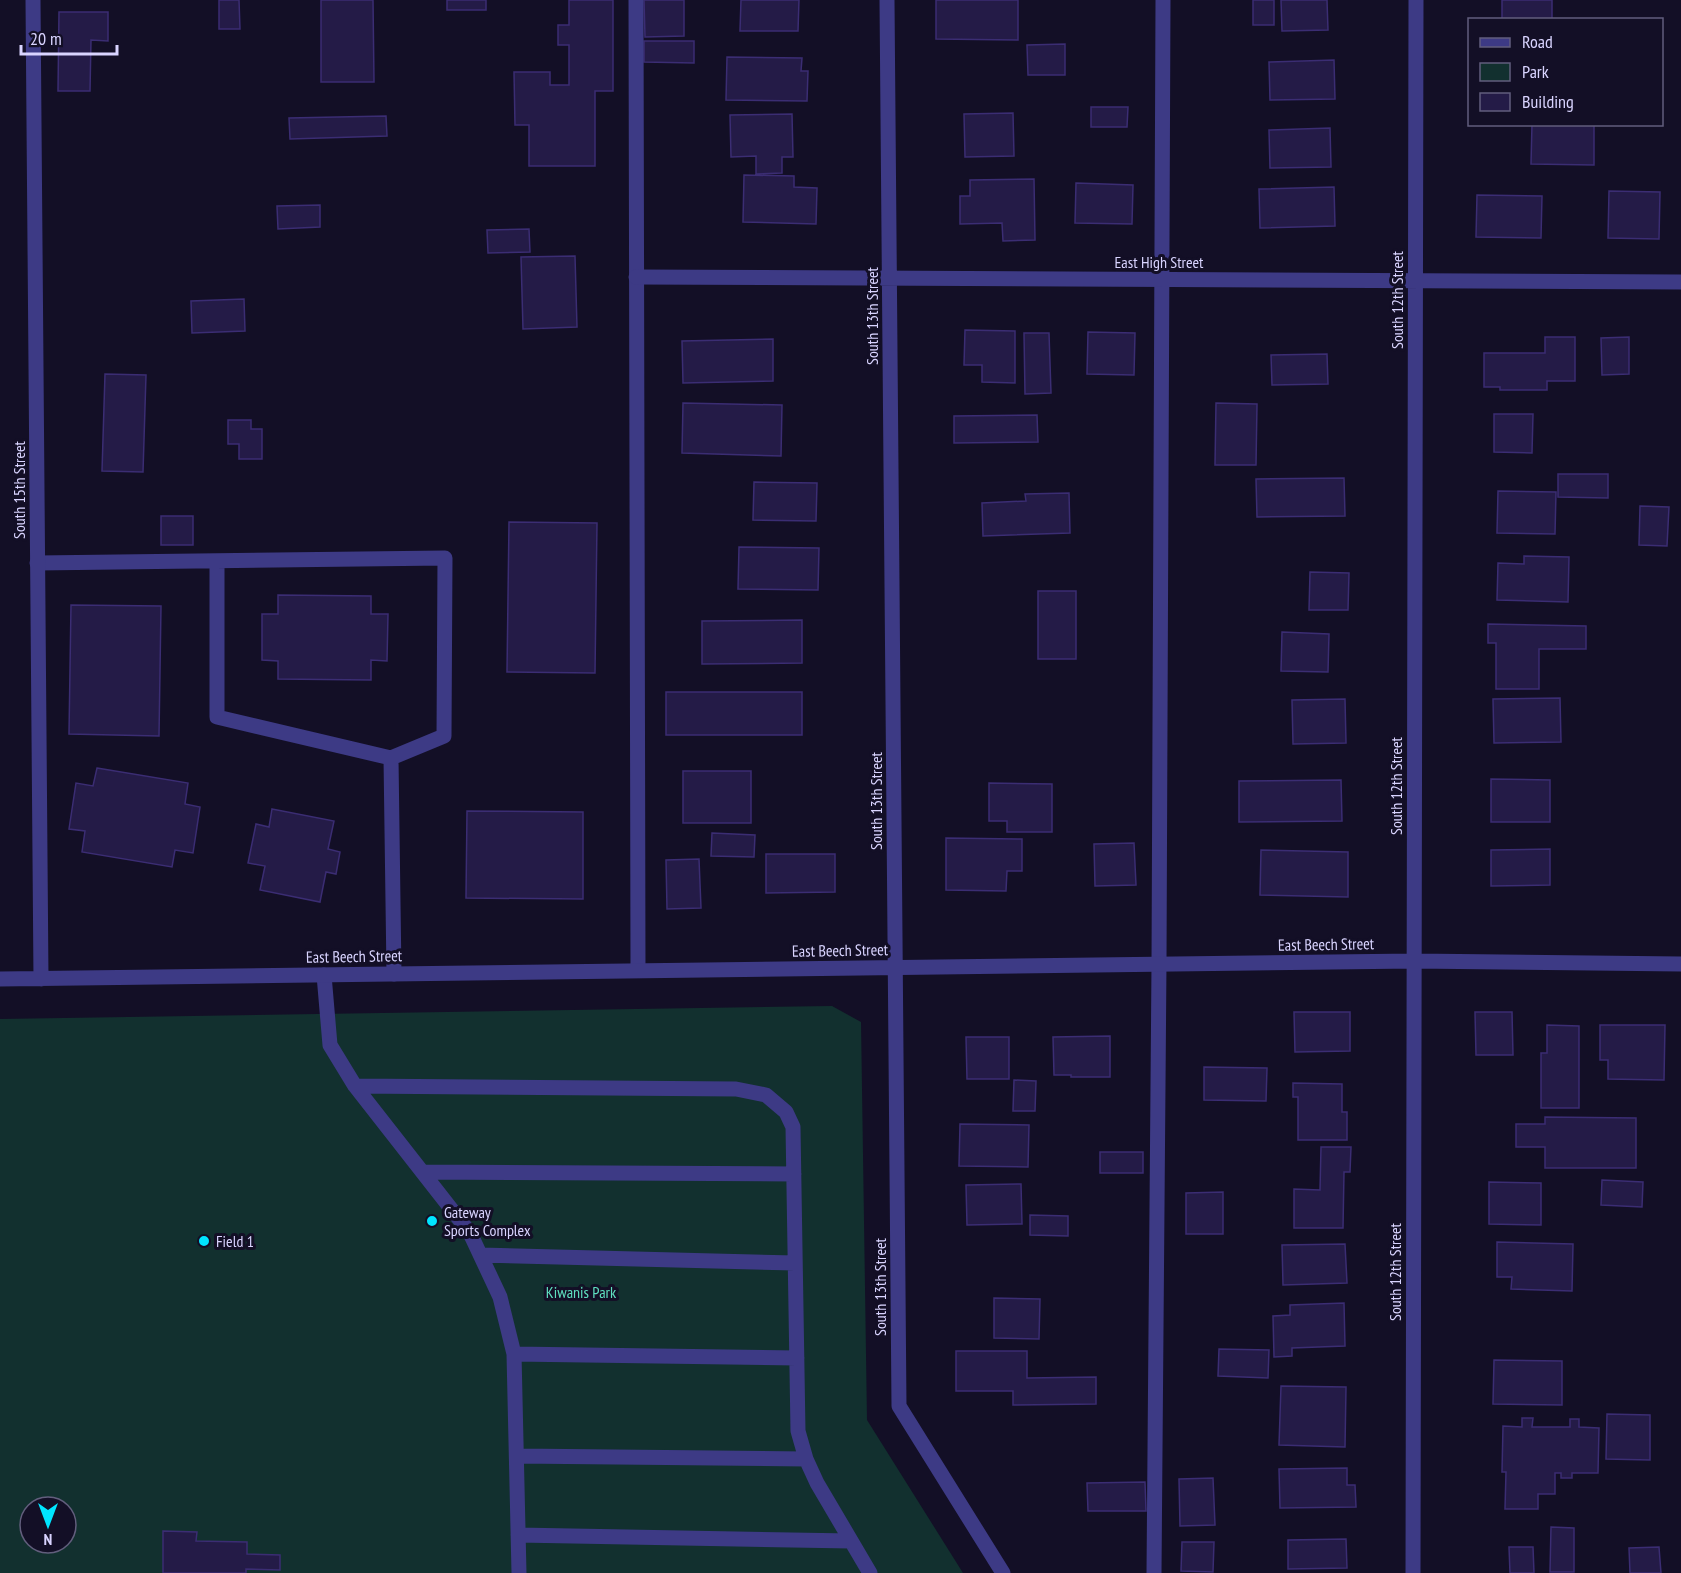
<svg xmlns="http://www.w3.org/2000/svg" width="1681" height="1573" font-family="'PT Sans Narrow',sans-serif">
<rect width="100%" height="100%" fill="#130f26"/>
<path fill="#12302f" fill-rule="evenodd" d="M832,1006L861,1022L867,1420L963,1573H0V1019ZM30,1507H66V1543H30Z"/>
<path fill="#241b47" stroke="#3b2d73" stroke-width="1.5" d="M219,0H239L240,29H219Z
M321,0H373L374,82H321Z
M447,0H486V10H447Z
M569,0H613V91H595V166H529V125H515L514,72H550V85H569V45H558V25H569Z
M644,0H684V36L645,37Z
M741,0H799L798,31H740Z
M936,0H1018V40L936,39Z
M1253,0H1274V25H1253Z
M1281,0H1327L1328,30L1282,31Z
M1502,0H1552V20H1502Z
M59,12H108V41L91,40L90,91H58Z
M644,41H694V63L644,62Z
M1065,44V75H1028L1027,45Z
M727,57L802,58L801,71H808L807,101L726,100Z
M1334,60L1335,99L1270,100L1269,62Z
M1091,107H1128L1127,127H1091Z
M1013,113L1014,156L965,157L964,114Z
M792,114L793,157H782V173L756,174V156L731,157L730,115Z
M386,116L387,136L290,139L289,118Z
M1532,124H1594V165L1531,164Z
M1330,128L1331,167L1270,168L1269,130Z
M744,175L794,176V187L817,188L816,224L743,222Z
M1034,179L1035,240L1003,241L1002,223L960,224V196H970V180Z
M1076,183L1133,185L1132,224L1075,223Z
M1334,187L1335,226L1260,228L1259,189Z
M1609,191L1660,192L1659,239L1608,238Z
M1477,195L1542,196L1541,238L1476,237Z
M320,205V227L278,229L277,206Z
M529,229L530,252L488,253L487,230Z
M575,256L577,327L523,329L521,257Z
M244,299L245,331L192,333L191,301Z
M965,330L1015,331V383L982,382V365H964Z
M1088,332L1135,333L1134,375L1087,374Z
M1024,333H1049L1051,393L1025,394Z
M1545,337H1575V381H1547V390H1500V387H1484V353H1545Z
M1629,337V374L1602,375L1601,338Z
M773,339V381L683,383L682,341Z
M1327,354L1328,384L1272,385L1271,355Z
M105,374L146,375L143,472L102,471Z
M683,403L782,405L781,456L682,453Z
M1216,403L1257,404L1256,465H1215Z
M1494,414H1533L1532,453L1494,452Z
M1037,415L1038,442L954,443V416Z
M228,420H251V429H262V459H239V444H228Z
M1558,474H1608V498L1558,497Z
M1344,478L1345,516L1257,517L1256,479Z
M754,482L817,483L816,521L753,520Z
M1498,491L1556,492L1555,534L1497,533Z
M1069,493L1070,533L983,536L982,503L1026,501L1025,494Z
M1640,506L1669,507L1667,546L1639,545Z
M161,516H193V545H161Z
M509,522L597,523L595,673L507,672Z
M739,547L819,548L818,590L738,589Z
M1524,556L1569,557L1568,602L1497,600L1498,563L1524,564Z
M1310,572L1349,573L1348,610H1309Z
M1038,591H1076V659H1038Z
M278,595L371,596V614H388L387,661L371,660V680L278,679V661L262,660V614H278Z
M71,605L161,606L159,736L69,734Z
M802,620V663L702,664V621Z
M1488,624L1586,626V649H1539V689H1496V643H1488Z
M1282,632L1329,634L1328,672L1281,671Z
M666,692H802V735H666Z
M1560,698L1561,742L1494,743L1493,699Z
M1345,699L1346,743L1293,744L1292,700Z
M97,768L188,783L185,804L200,807L193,853L175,850L172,867L82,852L85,831L69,829L76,783L93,786Z
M683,771H751V823H683Z
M1491,779L1550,780V822H1491Z
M1341,780L1342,821L1239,822V781Z
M989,783L1052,784V832H1007V821H989Z
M272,809L334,821L328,849L340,852L336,874L326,872L320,902L260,890L265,866L248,863L256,824L269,827Z
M467,811L583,812V899L466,898Z
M712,833L755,835L754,857L711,856Z
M946,838L1022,839V871H1007L1006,891L946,890Z
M1134,843L1136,885L1095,886L1094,844Z
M1550,849V885L1491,886V850Z
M1261,850L1348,852V897L1260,895Z
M766,854H835V892L766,893Z
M699,859L701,908L667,909L666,860Z
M1294,1012H1350V1051L1295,1052Z
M1475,1012H1512L1513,1055H1476Z
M1547,1025L1579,1026V1108H1541V1053H1547Z
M1600,1025H1665L1664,1080L1608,1079V1060H1600Z
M1110,1036V1077H1071V1075H1054L1053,1037Z
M966,1037H1009V1079H967Z
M1204,1067L1267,1068L1266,1101L1204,1100Z
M1014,1080L1036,1081L1035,1111H1013Z
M1293,1083L1342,1084V1112H1347V1140H1298V1097H1293Z
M1545,1117L1636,1118V1168H1545V1147H1516V1124H1545Z
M960,1124L1029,1125L1028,1167L959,1166Z
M1321,1147H1351L1350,1172H1344L1343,1228H1294V1189L1320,1190Z
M1100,1152H1143V1173H1100Z
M1602,1180L1643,1182L1642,1207L1601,1205Z
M1489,1182L1541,1183V1225L1489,1224Z
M1021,1184L1022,1224L967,1225L966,1185Z
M1223,1192V1234H1186V1193Z
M1030,1215L1068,1216V1236L1030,1235Z
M1497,1242L1573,1244L1572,1291L1511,1289L1512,1277H1497Z
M1345,1244L1347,1283L1283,1285L1282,1245Z
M994,1298L1040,1299L1039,1339L994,1338Z
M1344,1303L1345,1346L1292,1348V1356L1274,1357L1273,1316L1290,1315V1305Z
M1219,1349L1269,1350L1268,1378L1218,1376Z
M956,1351H1027V1378L1096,1377V1404L1013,1405V1391H956Z
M1494,1360L1562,1361V1405L1493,1404Z
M1281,1386L1346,1387L1345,1447L1279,1445Z
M1607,1414L1650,1415V1460L1606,1459Z
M1522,1418H1533L1532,1427H1570V1419H1579V1427L1599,1428L1598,1473H1572V1478H1561V1473H1555V1494H1538V1509H1505L1506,1472H1502L1503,1426L1522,1427Z
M1347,1468V1485H1355L1356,1507L1280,1508L1279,1469Z
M1213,1478L1215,1525L1180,1526L1179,1479Z
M1145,1482L1146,1511H1088L1087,1483Z
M1551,1527L1574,1528V1572H1550Z
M163,1531L197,1532L196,1541L247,1542V1554L280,1555V1570L246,1569V1573H163Z
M1346,1539L1347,1568L1288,1569V1540Z
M1182,1542H1214L1213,1572L1181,1571Z
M1509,1547H1533L1534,1573H1510Z
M1659,1547L1661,1573H1630L1629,1548Z"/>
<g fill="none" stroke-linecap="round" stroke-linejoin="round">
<path stroke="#3d3a85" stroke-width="15" d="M636,0L638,970
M37,563L445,558L444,736L391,758L217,717V561
M391,758L394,974
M324,975L330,1045L355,1086L470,1233L500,1297L514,1354L519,1573
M355,1086L736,1089L766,1095L786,1112L793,1127L798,1431L806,1459L817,1483L870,1573
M423,1172L794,1174
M481,1255L795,1263
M514,1354L797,1358
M517,1456L806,1459
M518,1535L851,1541
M1154,1573L1159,964L1163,0"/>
<path stroke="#3d3a85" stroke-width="15" d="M33,0L41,979
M887,0L899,1406L1003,1573
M636,277L1681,282
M0,979L1414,961L1681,964
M1413,1573L1416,0"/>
</g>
<g fill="#00e5ff" stroke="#130f26" stroke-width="2">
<circle cx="432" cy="1221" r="6"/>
<circle cx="204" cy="1241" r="6"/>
</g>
<g text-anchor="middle" stroke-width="6" stroke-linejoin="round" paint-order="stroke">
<g font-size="16" fill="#d9d4ff" stroke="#130f26">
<text x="1159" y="268">East High Street</text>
<text transform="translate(1397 300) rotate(-90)" y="6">South 12th Street</text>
<text transform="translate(872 316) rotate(-90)" y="6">South 13th Street</text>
<text transform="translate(19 490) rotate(-90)" y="6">South 15th Street</text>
<text transform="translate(1396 786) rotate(-90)" y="6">South 12th Street</text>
<text transform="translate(876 801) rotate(-90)" y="6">South 13th Street</text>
<text transform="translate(1326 944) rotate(-1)" y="6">East Beech Street</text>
<text transform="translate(840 950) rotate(-1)" y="6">East Beech Street</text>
<text transform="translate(354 956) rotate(-1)" y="6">East Beech Street</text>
<text transform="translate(1395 1272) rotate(-90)" y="6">South 12th Street</text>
<text transform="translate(880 1287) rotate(-90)" y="6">South 13th Street</text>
</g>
<g font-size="16" fill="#d9d4ff" stroke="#130f26" text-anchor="start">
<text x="444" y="1218">Gateway<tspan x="444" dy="18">Sports Complex</tspan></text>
<text x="216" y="1247">Field 1</text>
</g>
<g font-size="16" fill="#5fe0c0" stroke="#130f26">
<text x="581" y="1298">Kiwanis Park</text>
</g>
</g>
<rect x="1468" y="18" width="195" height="108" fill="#130f26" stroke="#625e7d" stroke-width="1.5"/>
<rect x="1480" y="38" width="30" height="9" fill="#3d3a85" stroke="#625e7d" stroke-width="1.5"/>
<text x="1522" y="48" font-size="18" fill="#d9d4ff">Road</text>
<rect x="1480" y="63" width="30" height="18" fill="#12302f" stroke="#625e7d" stroke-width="1.5"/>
<text x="1522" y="78" font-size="18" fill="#d9d4ff">Park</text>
<rect x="1480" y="93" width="30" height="18" fill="#241b47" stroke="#625e7d" stroke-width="1.5"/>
<text x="1522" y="108" font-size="18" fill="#d9d4ff">Building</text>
<g transform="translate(48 1525) rotate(180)"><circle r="28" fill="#130f26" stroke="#625e7d" stroke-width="1.5"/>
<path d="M0-4.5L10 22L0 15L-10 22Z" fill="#00e5ff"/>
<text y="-9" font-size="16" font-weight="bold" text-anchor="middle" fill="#d9d4ff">N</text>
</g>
<path d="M21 45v9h96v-9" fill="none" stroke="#d9d4ff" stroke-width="3"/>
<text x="30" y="45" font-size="18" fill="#d9d4ff" stroke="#130f26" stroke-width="4.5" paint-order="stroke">20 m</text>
</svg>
